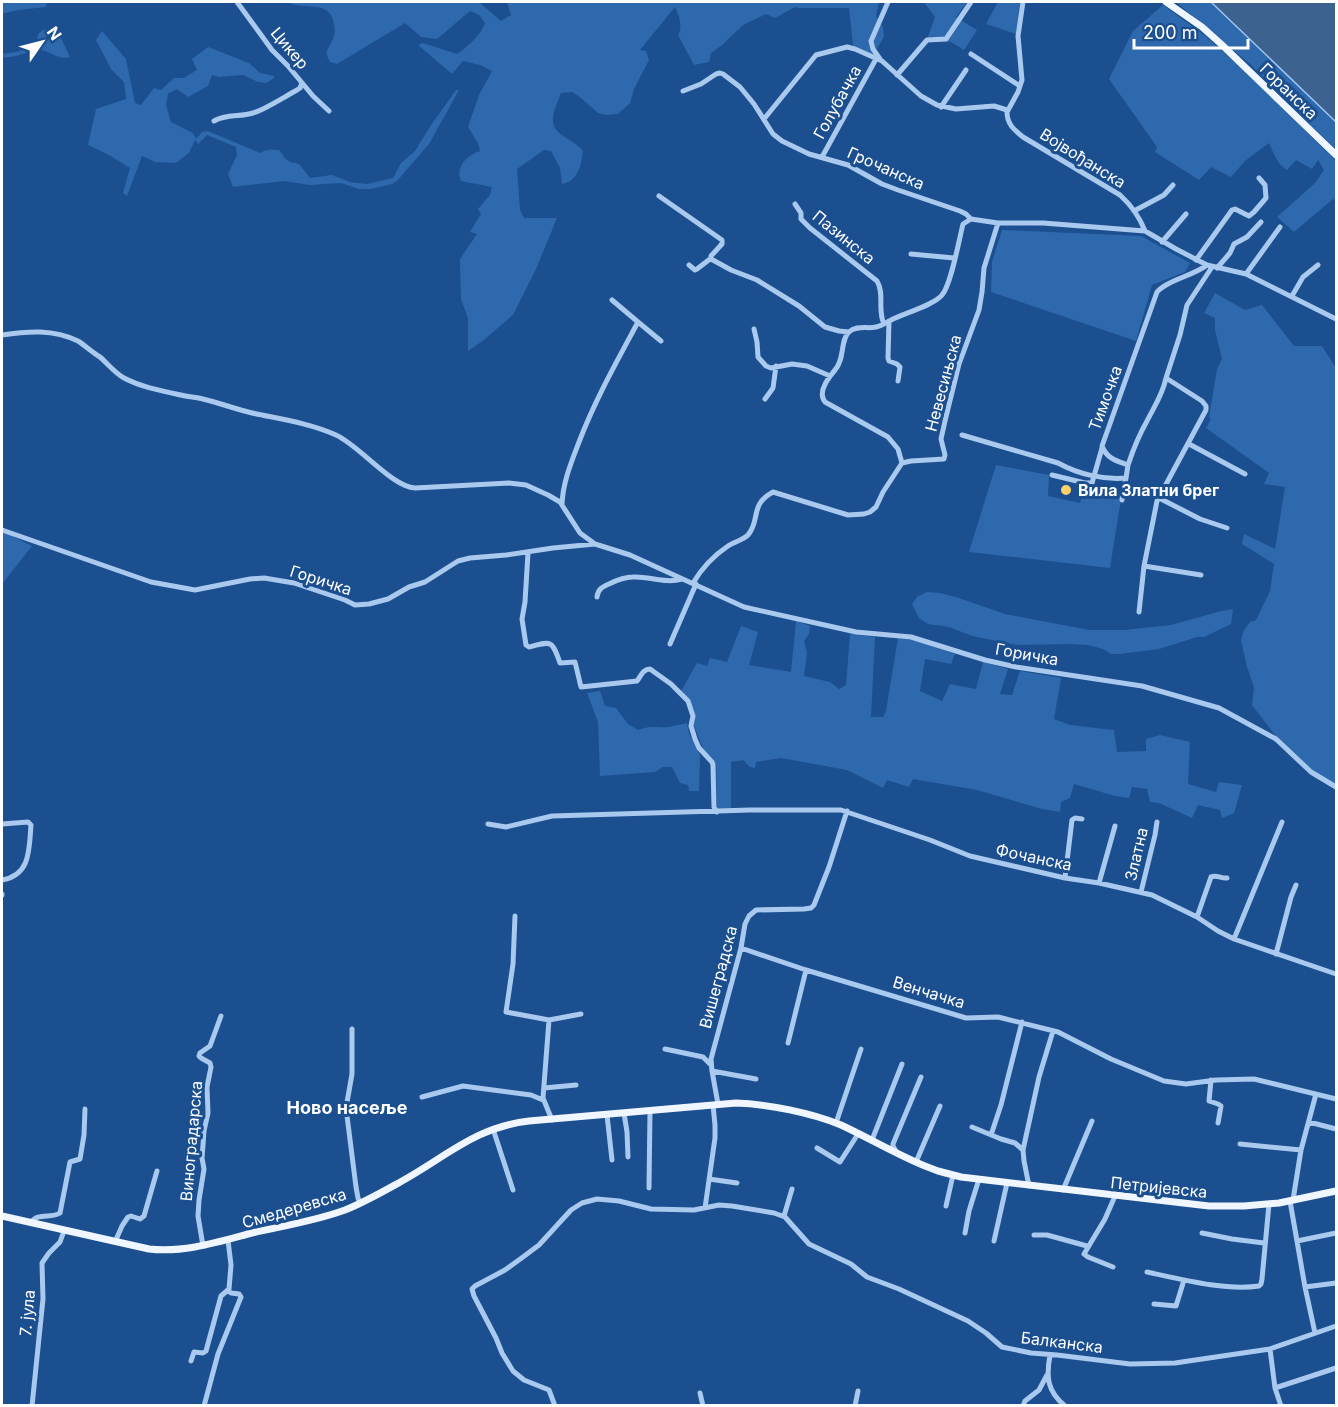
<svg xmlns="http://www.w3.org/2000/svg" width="1338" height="1407" font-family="Inter,sans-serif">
<rect width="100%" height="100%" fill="#1b4f8f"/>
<path fill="#2e69ad" d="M2,2H47L46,7L18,10L2,14Z
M288,2H479L501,21L511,15L507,2H879L876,16L883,27L884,37L873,55L853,45L849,8H799L795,7L775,18L766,14L743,25L721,46L711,53L709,62L694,65L678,35C683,27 679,15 675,7L640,50L646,51L649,60L634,89L630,103L618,114L606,115L598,113L581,98L572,92L561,93C553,115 545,126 568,139C574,143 579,146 583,151C581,166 578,181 562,184L560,168L551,151L544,150L517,169L520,210L524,218H557L536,269L513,315L484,340L468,351V319L461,299L460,259L477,234L470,232L481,214L478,209L490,195L492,187L461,181C455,167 467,155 480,151L478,143L468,127L479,95L492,71L480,65L463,61L452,74L418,45L423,43L457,54C467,47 481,35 485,23L479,15L470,11L437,39L421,37L405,23L337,64L330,62C324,51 327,51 332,41C336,34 335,24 332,17C325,1 300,10 288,2Z
M924,2H967L956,17L977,30L964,50L951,42L927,39L935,17Z
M998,2H1020L1016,34L986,24Z
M1176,2H1211L1336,122V150L1250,64Z
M1163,5L1204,35L1248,74L1336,161V201L1333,199L1294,232L1277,217L1315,183L1324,170L1318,160L1312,169L1296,160L1287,170C1277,164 1274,154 1269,143L1245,161L1231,177L1211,167L1199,180L1155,152L1157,147L1109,79L1133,31Z
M58,28L60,36L70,57C59,61 50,50 39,50C31,50 23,54 16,56C11,57 6,57 2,58V54L16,52L34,46L36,44L38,34L43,30Z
M102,31L126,59L135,103L141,105L154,88L161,90L174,78H184L197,70L192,59L208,47L249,63L260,73L274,76V78L266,83L258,82L243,75L219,77L212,75L208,86L188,97L177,89L168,94L166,105L171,122L193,133L196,139L202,132L208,131L260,153C266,149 271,149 279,150L285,158L290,162L299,164L310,178L332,175L350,182L367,184L393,178L401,163L415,151L429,128L456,90H459L429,144L397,181L392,184L371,189H359L341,183L309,185L284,181L233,187L228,174L237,155L236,147L207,135L198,144L195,140L189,153L176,163L155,162L142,156L127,196L123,193L130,168L109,155L88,145L96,109L126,99L124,82L111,69L96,40Z
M1002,230L1141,236L1190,263L1185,272L1152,285L1136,341L991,292L992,262Z
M1215,293L1245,310L1262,305L1294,346H1322L1336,368V785L1319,776L1278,739L1252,705L1254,687L1247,667L1241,640L1244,630L1250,622L1256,620L1270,591L1274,564L1242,544L1244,534L1275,549L1285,487L1264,484L1269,473L1206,428L1211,419L1209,417L1217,369L1222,359L1215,330V318L1204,313Z
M996,465L1049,475L1048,496L1080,503L1086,484L1122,493L1110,568L969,552Z
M2,531L32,546L2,584Z
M927,592L940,593L959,598L1005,614L1089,630H1124L1171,625L1221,611L1233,609L1231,624L1204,637H1197L1159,649L1120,654H1111L1103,649L1088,645L1071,644L1017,645L972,636L949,627L928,624L919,618L912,604L917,597Z
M796,621L810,626L809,634L804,641L807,653L804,676L830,682L839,689L846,685L850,634L875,637L871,717H883L886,711L898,638L917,641L955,654L951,664L925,659L920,691L942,701L950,684L976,689L983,662L1008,669L1000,694L1012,695L1020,671L1061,678L1054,719L1070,725L1114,730L1117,752L1146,751V739L1160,735L1190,742L1188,784L1216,792L1219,782L1242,785L1234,813L1222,818L1220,810L1198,805L1192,818L1159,803L1150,802L1147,789L1132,787L1129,798L1115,796L1074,784L1070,798L1061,802L1060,812L1042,809L977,790L913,779L909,787L887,780L883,788L847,770L781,758L756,762L755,768L750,767L743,760L731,762V809L719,810L717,806L716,766L713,760L704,751L694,726L695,715L681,691L697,663L707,666L710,658L727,662L741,626L758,632L749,665L791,672Z
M600,691L605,706L616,708L628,724L638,730C652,725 656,728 668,727C674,726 681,724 687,723L689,733L700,755L699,791H689L688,785L680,783L672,767H663L655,772L600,776L598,722L587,693Z"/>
<path fill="#3c6290" stroke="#9cc4f0" stroke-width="1.5" d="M1211,2H1336V122Z"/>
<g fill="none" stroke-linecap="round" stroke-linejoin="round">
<path stroke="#a9c9ee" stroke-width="5" d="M237,2L272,50L288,66L313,96L329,111
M1023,2L1018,36L1022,80L1018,92L1007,112C1007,124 1014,130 1023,137L1120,195C1131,205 1140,218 1145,231
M971,54L1020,86
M880,59L873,49L871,41L888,2
M897,75L927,40L946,39L971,2
M683,91L701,84L716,74L720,73L723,74L740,87L754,104L773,134L782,141L809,154L848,165L882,184L898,190L960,211L966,214L971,219
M941,107L966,70
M764,119L816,55L847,47L855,49L882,61L921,96L937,105L956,109L994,106L1007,110
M214,121C226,114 240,117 253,113C266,109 284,97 297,90L300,88L302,83
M822,157L876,59
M659,196L722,240V244L711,256V259L731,270L757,280L799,306L825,327L839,331L849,332
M795,204L801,213V219L810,228L877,281C885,294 877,310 884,324
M1134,211L1164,195L1173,185
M971,219L998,223H1043L1145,231L1176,249L1207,265L1246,274L1336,319
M1162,242L1186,214
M911,254L954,258
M1196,260L1232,210L1235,209L1249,216L1254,212L1266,198L1265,185L1259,178
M689,265L695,270L697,269L710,259
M1217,268L1230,253L1234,244L1247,237L1261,222
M1246,274L1280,227
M1292,296L1303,277L1318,265
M889,321L888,358L889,361L897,364L900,367L898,381
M638,322L661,341
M754,329L757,342L758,357L766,366L771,368L792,364L807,366L830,376
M2,335C28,331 53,329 78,341C83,344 93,353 100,357C108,364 115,373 124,378C141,387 162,391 181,395C188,397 196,397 203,399C220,403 235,409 252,413C280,419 309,423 336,435C360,446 392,487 415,488L509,483L526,485L548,495L560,502L580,533L595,544L630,555L744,607L856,632L911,637L985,660L1016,667L1142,686L1219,708L1276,739L1311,772L1336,787
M1166,378C1163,394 1154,407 1147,421C1139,435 1133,450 1128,465C1117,461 1107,459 1102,446L1157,292C1167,280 1193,276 1207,265
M765,399L773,388L776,366
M962,435L1058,463C1078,474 1103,480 1126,478L1128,465
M1189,444L1245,474
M902,463L898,449L888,437L825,402C817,392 828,378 835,370C845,359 840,340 849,332C856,325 868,329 876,327C882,326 887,322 893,319C905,313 934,305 942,295C951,285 959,240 963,224L971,219
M1052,475L1085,483H1092L1102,448
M1159,498L1200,519L1227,528
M1122,500L1126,478
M562,504C563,482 571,463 579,442C595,400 617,361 638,322L612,300
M2,530L151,582L195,590L250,579L264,578L294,583L345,600L355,605L369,604L388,599L409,587L425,582L458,561L470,558L506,555L553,548L595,544
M528,553L525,602L522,619L526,645L529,647C552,641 552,640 560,663L575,662L581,687L637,681C641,676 643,669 650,669L671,684L688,701L693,716L691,726L695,739L699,748L712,762L713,765L714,807L717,812
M1201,575L1144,566L1157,501L1206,410V406L1202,401L1166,378L1180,335L1187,305L1212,267
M693,583C702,568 713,556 728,546C734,542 743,540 748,535C761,520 749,505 773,492L848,515L864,514L870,512L876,507L883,492L902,463L911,461L944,459L945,455L941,439L945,421L959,364L979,310L982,292L984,268L998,223
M597,597C598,589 602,587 609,584C617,580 624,577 633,577C649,576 665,584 682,579
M1139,612L1144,566
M670,644L696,584
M2,824L28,822L31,825C29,849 31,875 2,880
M488,824L506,827L552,816L750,810H841L930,840L970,856L1065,878L1099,883L1152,895L1197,917L1218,931L1234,939L1336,974
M1065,878L1072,820L1075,818L1082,819
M1099,883L1115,826
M1141,892L1155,835L1157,822
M2,894V895
M515,916L513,964L506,1012L549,1020L581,1014
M1197,917L1211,877C1216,874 1222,879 1227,878
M1234,939L1282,822
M741,948L806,970L966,1018L998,1017L1058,1032L1111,1059L1164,1081L1186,1084L1216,1080L1254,1079L1336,1099
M1276,954L1291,897L1296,885
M549,1020L543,1098L552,1120
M352,1029V1074L346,1108L356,1187L358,1198L360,1203
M788,1043L806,970
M665,1049L703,1057L710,1064
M712,1071L756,1079
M1211,1080L1209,1101L1218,1104L1221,1106L1218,1123
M544,1088L576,1085
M422,1097L463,1086L531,1095L543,1100
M718,1104L712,1071L711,1059L741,948L745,924L749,916L756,910L804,909L811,908L814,905L829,867L847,811
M624,1113L627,1132L628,1157
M607,1115L612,1160
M1309,1122L1336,1129
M836,1123L861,1049
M972,1127L1001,1139L1015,1143L1023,1150
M493,1129L513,1190
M991,1135L1001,1105L1022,1022
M872,1140L902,1064
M1240,1144L1301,1150
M817,1148L840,1162L858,1134
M897,1153L893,1146V1144L921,1077
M916,1162L940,1106
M709,1179L737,1183
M1029,1186L1024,1161L1023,1150L1039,1077L1053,1031
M649,1188L650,1111
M1063,1190L1092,1121
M1293,1200L1301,1150L1316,1094
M1290,1201L1305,1287L1315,1333
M946,1206L953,1175
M705,1208L715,1138V1125L713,1105
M784,1216L792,1189
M31,1223C37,1212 51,1219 60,1213L70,1162L80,1159L84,1135L85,1109
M965,1233L969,1211L979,1179
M1202,1233L1232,1239L1264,1243
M1034,1235H1047L1087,1246
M994,1241L1007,1183
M1297,1241L1336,1233
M115,1242L122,1226L128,1217L131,1216L140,1219L144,1216L157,1171
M203,1246L198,1216L199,1200L204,1169L202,1158L203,1145L204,1131L208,1113L207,1087L211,1067L210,1063L201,1058L199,1056L200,1053L210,1046L221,1016
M1113,1267L1088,1257L1084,1254L1105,1219L1115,1196
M1147,1272C1180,1279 1225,1291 1259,1286L1261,1284L1262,1279L1269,1204
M1305,1287L1336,1283
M1154,1304L1176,1306L1184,1280
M1270,1349L1275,1388L1281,1406
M1050,1355C1046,1377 1047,1391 1065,1406
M191,1361L194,1352L203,1353L206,1351L221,1296L229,1289L231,1265L228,1240
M1275,1388L1336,1368
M700,1393L703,1406
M32,1406L43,1299L42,1263L49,1253L60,1242L64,1231
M204,1406L218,1354L241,1297L239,1294L231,1293L228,1291
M555,1406L549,1390L524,1380L513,1371L502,1353L496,1338L474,1296L472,1289L475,1286L505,1270L523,1257L539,1245L571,1210L582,1203L597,1199L619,1201L651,1209L694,1210L719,1205L732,1206L774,1213L785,1217L809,1244L851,1264L867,1277L899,1289L968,1321L986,1333L1002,1347L1031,1353L1057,1355L1130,1364L1175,1363L1270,1349L1336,1326
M855,1406L858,1391
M1023,1406L1025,1401L1039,1390L1047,1375"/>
<path stroke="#f0f6ff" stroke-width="7" d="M1166,2L1202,27L1221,44L1336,155
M2,1216L149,1249C184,1253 218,1242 252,1233C283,1226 315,1221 345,1210C365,1202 384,1191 402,1181C447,1156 476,1127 529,1121L736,1103C768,1104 812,1113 841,1125C869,1138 896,1154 925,1166L938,1171L961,1177L1209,1206H1244L1279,1203L1336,1191"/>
</g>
<circle fill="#ffd166" stroke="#1b4f8f" stroke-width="2" cx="1066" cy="490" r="6"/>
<g text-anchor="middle" stroke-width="6" stroke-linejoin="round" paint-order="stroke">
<g font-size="16" fill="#fff" stroke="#1b4f8f">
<text transform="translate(290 48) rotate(50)" y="6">Цикер</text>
<text transform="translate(1289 91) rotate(44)" y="6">Горанска</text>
<text transform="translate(837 102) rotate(-61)" y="6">Голубачка</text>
<text transform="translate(1083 158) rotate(32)" y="6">Војвођанска</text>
<text transform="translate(886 168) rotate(24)" y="6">Грочанска</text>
<text transform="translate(844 237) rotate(39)" y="6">Пазинска</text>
<text transform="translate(943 383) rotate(-75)" y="6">Невесињска</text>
<text transform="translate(1105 398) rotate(-70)" y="6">Тимочка</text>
<text transform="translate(321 580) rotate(18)" y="6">Горичка</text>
<text transform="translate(1027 654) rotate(10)" y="6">Горичка</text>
<text transform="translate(1136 854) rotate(-77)" y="6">Златна</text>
<text transform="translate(1034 857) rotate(12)" y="6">Фочанска</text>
<text transform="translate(718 977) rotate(-75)" y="6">Вишеградска</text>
<text transform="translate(929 992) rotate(17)" y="6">Венчачка</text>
<text transform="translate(191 1141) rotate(-85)" y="6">Виноградарска</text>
<text transform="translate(1159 1187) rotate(6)" y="6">Петријевска</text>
<text transform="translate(294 1208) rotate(-16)" y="6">Смедеревска</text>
<text transform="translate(27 1313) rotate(-85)" y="6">7. јула</text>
<text transform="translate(1062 1342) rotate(7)" y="6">Балканска</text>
</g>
<g font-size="16" font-weight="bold" fill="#fff" stroke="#1b4f8f" text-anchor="start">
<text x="1078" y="496">Вила Златни брег</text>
</g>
<g font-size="18" font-weight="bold" fill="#fff" stroke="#1b4f8f">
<text x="347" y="1114">Ново насеље</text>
</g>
</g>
<rect width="1338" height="1407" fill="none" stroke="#ffffff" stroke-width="6"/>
<g transform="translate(42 42) rotate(55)" stroke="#1b4f8f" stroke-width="4.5" paint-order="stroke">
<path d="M0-4.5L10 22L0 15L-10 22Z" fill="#ffffff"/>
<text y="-9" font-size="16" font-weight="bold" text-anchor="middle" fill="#ffffff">N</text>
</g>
<path d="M1134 39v9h114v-9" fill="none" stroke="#ffffff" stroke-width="3"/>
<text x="1143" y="39" font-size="18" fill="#ffffff" stroke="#1b4f8f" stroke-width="4.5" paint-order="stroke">200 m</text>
</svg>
